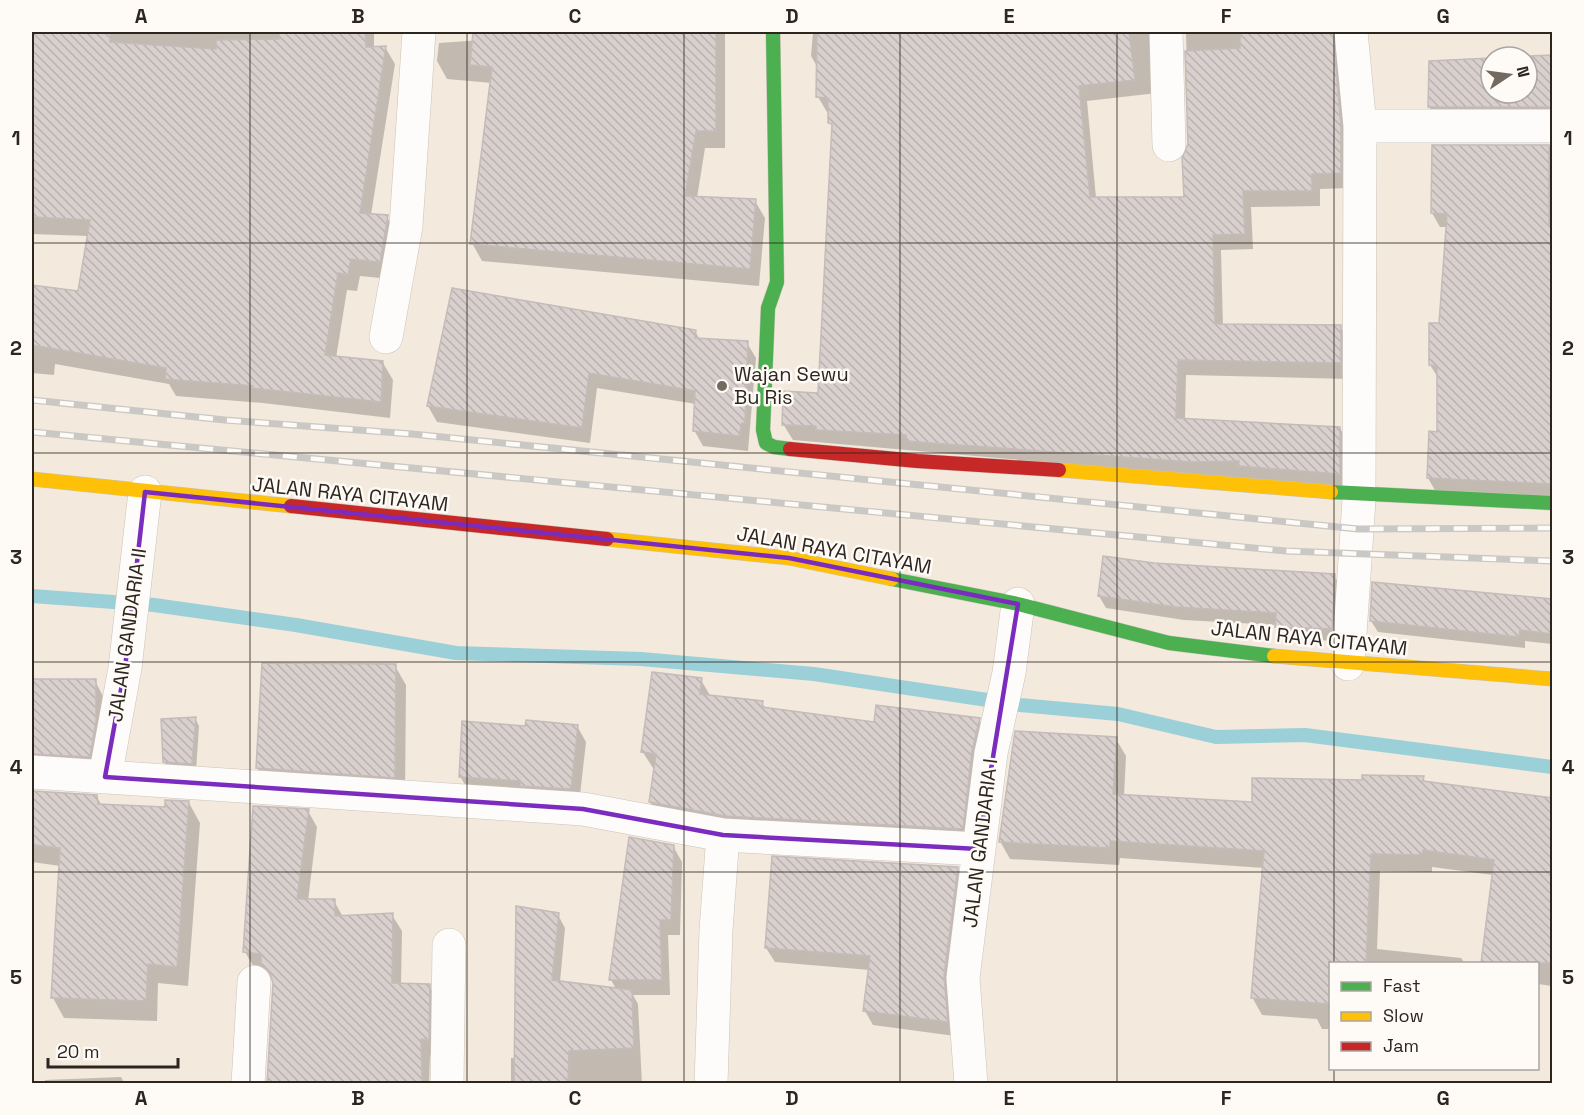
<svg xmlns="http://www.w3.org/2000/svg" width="1584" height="1115" font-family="'Space Grotesk',sans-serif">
<defs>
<pattern id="building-back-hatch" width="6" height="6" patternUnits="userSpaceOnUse" patternTransform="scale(1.5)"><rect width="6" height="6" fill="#d9d0ce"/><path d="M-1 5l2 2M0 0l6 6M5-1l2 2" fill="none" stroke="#bab2b0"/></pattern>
</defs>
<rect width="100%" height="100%" fill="#f3e9dd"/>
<path fill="#0003" d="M58,32H374V48L385,47L395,64L371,215L387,217L397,234L390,279L360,276L357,291L347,290L336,358L383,363L393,380L390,418L263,403L176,396L169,384L55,364L54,375L32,373V287L80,292L88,236L32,234V34H58Z
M592,32H725V148H705L697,198L755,201L765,218L759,286L482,261L472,243L492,83L447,79L437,61L439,43Z
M813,32H1166L1157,93L1087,101L1096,198H1185L1189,145L1186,32H1347L1349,188L1320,189V206L1251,207L1253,249L1221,250L1223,326H1340L1349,342V379L1186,375L1185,420L1340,428L1349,444V489L793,440L783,424L820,394L833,128L830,113L827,112L818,97V68L811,56Z
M1552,56V121H1438L1429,107L1491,59V93H1527V58Z
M1434,146H1552V498L1436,492L1428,478L1438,433L1439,379L1430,365L1440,324L1447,227H1440L1432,213Z
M695,331L700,340L747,343L756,358L748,451L703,446L694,430L696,404L597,388L590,443L437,422L428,406Z
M1154,564L1334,576L1342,588L1338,641L1284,639L1276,625L1184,620L1106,608L1099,596Z
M1374,583L1552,602V644L1525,641V648L1378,632L1371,621Z
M395,666L406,685L405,796L268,787L257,768Z
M701,680L711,697L762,703L766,709L875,724L979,720L990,739L973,848L662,821L650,802L655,771L642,751Z
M32,681H95L103,696L98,771L32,762Z
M195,718L199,726L196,771L169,769L164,762Z
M577,726L586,742L579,804L469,792L460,776L527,727Z
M1116,739L1126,756L1124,796L1253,804L1363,781L1423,778L1426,783L1552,800V986L1538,984V964L1482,963L1493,875L1432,867V872L1380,871L1377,949L1461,958L1465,964H1330V1029H1322L1317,1019L1262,1015L1252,997L1264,868L1120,858L1119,865L1010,859L1000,841Z
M32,791L97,797L102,806L167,809L189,803L200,823L188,986L158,983L157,1021L64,1018L53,998L60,866L32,862Z
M308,811L317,827L308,901H334L343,917L392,915L402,931L401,984L429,985L438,1002V1056L430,1055L429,1084H268L274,983L266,969H255L245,952Z
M673,846L682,862L680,935H668L670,995H633L638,1004L642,1084H511V1058H516L558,915L565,928L560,982L616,989L611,980Z
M957,868L965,882L955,1036L873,1025L865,1011L870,970L775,962L766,948Z
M121,1077L125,1084H45V1080Z"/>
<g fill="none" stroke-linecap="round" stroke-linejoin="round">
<path stroke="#9bd0d8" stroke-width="14" d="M32,596L154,605L296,625L456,653L641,659L814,674L1020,705L1118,714L1216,737L1305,735L1552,767"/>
</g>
<path fill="url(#building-back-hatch)" stroke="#c4bbba" stroke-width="1.5" d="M110,32V42L216,49V40L279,39V32H365L366,47L386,46L360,213L388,215L380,262L351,259L348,275L338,273L325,355L383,361L381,402L252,388L253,386L165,379L166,368L32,345V285L78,291L90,220L32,217V33Z
M473,32H716V131H696L685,196L756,199L750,269L470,244L492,67L470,65Z
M817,32H1129L1135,80L1079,86L1090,197H1184L1182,158L1188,144L1185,51L1240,48V32H1333L1341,127V173L1312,174V191H1243L1245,234L1213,235L1215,324L1341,325V363L1178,360L1176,418L1340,427V474L1238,466L1239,461L1192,462L918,442L906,441V435L816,430V426L782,425L783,391L818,393L832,124L828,123V98L816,97Z
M1552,55V107H1428L1429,61L1491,58V93H1527V57H1510Z
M1432,145H1549V225H1552V484L1427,478L1429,431L1437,432V366L1429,365V323H1439L1447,214L1431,213Z
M452,288L696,330L695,338L748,341L745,423H742L739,436L693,431L695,391L589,373L582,428L427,406Z
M1103,556L1154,563L1335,574L1332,629L1275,627L1276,613L1176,607L1098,596Z
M1372,582L1552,599V634L1520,630L1519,637L1370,621Z
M262,663L396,664L395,778L256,768Z
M652,672L702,678L700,694L763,701L762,707L874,722L876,705L980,718L972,751L963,829L725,816L649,802L656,754L641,752Z
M32,679H96V720L90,757L32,754Z
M196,717L192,764L163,762L161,719Z
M526,720L578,725L571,789L520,786V781L459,777L462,721L525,726Z
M1015,731L1117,737L1113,794L1252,802V778L1362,780V775L1424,776L1423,781L1552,798L1551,963H1481L1494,860L1423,850L1422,855L1371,854L1366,963H1330V1004L1251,998L1264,851L1110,841V848L999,842Z
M32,791L97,795L98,804L165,807V800L189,801L177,967L148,964L146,1001L51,998L60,848L32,845Z
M253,806L309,809L297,899H335V916L393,913L392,983L430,984L429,1040L421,1039L422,1083H267L273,983L270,973L261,965V954L243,952Z
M629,837L674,845L671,920H660L662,980H609Z
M772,856L958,867L944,976L948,1022L863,1011L870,956L765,948Z
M516,906L559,913L552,980L632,990L634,1048L569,1051L568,1083H514Z"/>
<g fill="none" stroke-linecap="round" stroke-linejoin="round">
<g stroke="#cbc3ba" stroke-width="34">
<path id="street" d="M1166,32L1169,145
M1360,126H1552
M386,337L406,226L419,32
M1348,664L1359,500L1360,126L1351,32
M32,772L583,809L723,835L978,849
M105,777L125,668L145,492
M248,1084L254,982
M447,1084L449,945
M711,1084L716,930L723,835
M971,1084L963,978L991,753L1009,673L1018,604"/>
</g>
<g stroke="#cbc3ba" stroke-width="15">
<path id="fast" d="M773,32L777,282L768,308L763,430L766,443L774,447L790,449
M1331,492L1552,503
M892,579L1018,604L1169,643L1274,656"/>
</g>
<g stroke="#cbc3ba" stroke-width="15">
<path id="slow" d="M1059,470L1331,492
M32,479L291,506
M607,539L789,558L892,579
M1274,656L1552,679"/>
</g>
<g stroke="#cbc3ba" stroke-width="15">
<path id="jam" d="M790,449L917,461L1059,470
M291,506L607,539"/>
</g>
<use href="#street" stroke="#fdfcfa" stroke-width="33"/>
<use href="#fast" stroke="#4caf50" stroke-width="14"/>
<use href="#slow" stroke="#ffc107" stroke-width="14"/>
<use href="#jam" stroke="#c62828" stroke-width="14"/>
<g stroke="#cac8c4" stroke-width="7">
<path id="rail" d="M32,400L225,420L412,434L1358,529L1552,528
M32,432L1286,551L1552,561"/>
</g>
<use href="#rail" stroke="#fefaf6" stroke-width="4.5" stroke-dasharray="14" stroke-linecap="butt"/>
</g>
<path fill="none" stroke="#7b2cbf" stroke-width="4.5" stroke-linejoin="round" d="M145,492L789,558L1018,604L978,849L723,835L583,809L105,777L125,668Z"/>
<path fill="none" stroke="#2c261e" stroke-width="1.5" stroke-opacity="0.55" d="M250,32V1084M467,32V1084M684,32V1084M900,32V1084M1117,32V1084M1334,32V964M32,243H1552M32,453H1552M32,662H1552M32,872H1552M1334,1068V1084"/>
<circle fill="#726a61" stroke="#fefaf6" stroke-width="2" cx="722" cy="386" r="6"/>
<g text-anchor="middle" stroke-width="5" stroke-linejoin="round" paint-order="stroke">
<g font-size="20" fill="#2c261e" stroke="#fefaf6" text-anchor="start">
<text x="734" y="381">Wajan Sewu<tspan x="734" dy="23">Bu Ris</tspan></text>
</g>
<g font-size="20" fill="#2c261e" stroke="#fefaf6">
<text transform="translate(350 494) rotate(6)" y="7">JALAN RAYA CITAYAM</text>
<text transform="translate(834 550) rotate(10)" y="7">JALAN RAYA CITAYAM</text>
<text transform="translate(127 635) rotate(-82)" y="7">JALAN GANDARIA II</text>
<text transform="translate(1309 638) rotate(6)" y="7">JALAN RAYA CITAYAM</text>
<text transform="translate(980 843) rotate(-83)" y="7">JALAN GANDARIA I</text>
</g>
</g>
<rect width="1584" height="1115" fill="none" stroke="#fefaf6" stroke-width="66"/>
<rect x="1329" y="962" width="210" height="108" fill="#fefaf6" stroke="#aaa5a0" stroke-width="1.5"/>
<rect x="1341" y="982" width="30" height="9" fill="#4caf50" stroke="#aaa5a0" stroke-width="1.5"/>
<text x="1383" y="992" font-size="18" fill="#2c261e">Fast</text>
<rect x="1341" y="1012" width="30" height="9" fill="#ffc107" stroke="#aaa5a0" stroke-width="1.5"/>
<text x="1383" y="1022" font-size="18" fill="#2c261e">Slow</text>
<rect x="1341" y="1042" width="30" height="9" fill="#c62828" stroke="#aaa5a0" stroke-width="1.5"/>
<text x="1383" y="1052" font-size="18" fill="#2c261e">Jam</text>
<g transform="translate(1509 75) rotate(77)"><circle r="28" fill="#fefaf6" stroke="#aaa5a0" stroke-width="1.5"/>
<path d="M0-4.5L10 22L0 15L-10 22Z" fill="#726a61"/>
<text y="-9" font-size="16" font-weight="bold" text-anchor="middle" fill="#2c261e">N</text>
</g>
<path d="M48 1058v9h130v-9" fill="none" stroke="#2c261e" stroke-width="3"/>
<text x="57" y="1058" font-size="18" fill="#2c261e" stroke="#fefaf6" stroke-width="4.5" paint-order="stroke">20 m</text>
<rect x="33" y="33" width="1518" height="1049" fill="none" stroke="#2c261e" stroke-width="2"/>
<g font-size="20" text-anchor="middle" font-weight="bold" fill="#2c261e">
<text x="141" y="23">A</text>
<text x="358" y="23">B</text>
<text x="575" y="23">C</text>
<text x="792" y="23">D</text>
<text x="1009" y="23">E</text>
<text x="1226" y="23">F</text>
<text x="1443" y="23">G</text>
<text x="16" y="145">1</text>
<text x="1568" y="145">1</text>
<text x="16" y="355">2</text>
<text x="1568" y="355">2</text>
<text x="16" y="564">3</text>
<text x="1568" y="564">3</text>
<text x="16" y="774">4</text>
<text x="1568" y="774">4</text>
<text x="16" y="984">5</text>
<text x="1568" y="984">5</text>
<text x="141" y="1105">A</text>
<text x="358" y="1105">B</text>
<text x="575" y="1105">C</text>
<text x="792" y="1105">D</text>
<text x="1009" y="1105">E</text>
<text x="1226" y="1105">F</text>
<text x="1443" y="1105">G</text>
</g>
</svg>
